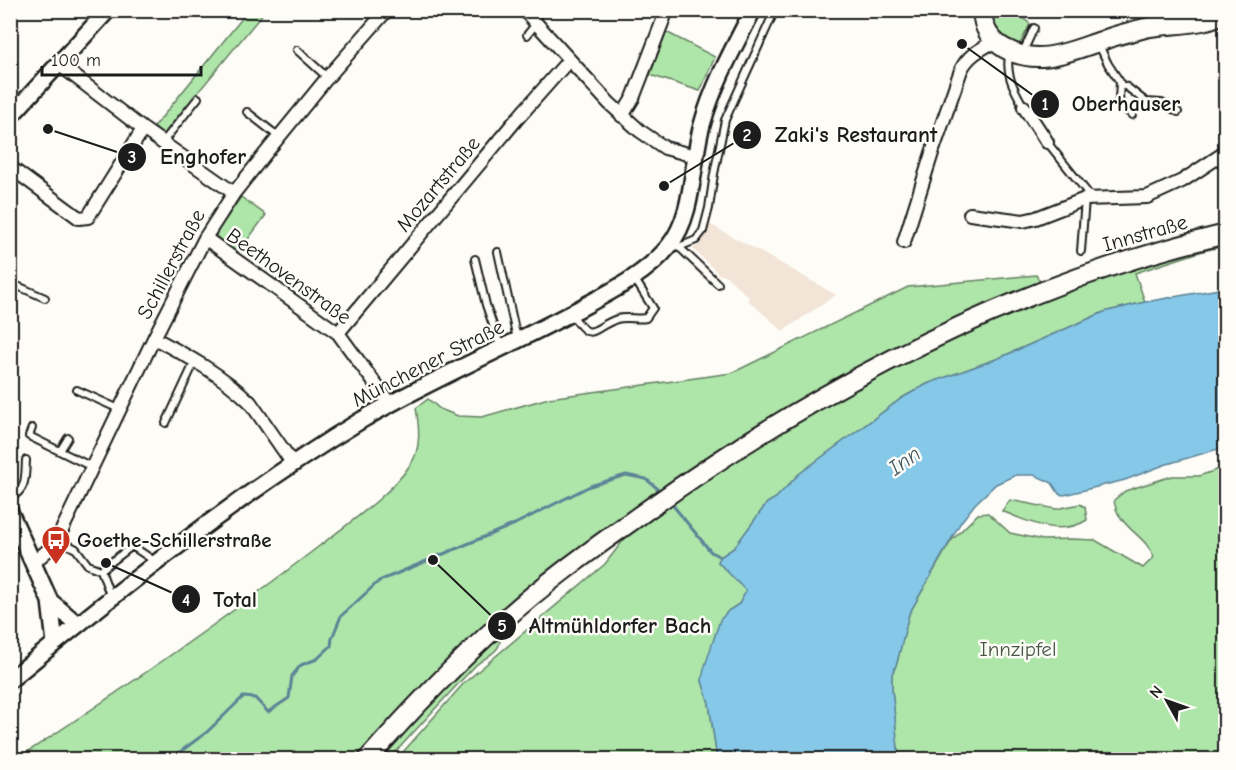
<svg xmlns="http://www.w3.org/2000/svg" width="1236" height="770" font-family="'Comic Neue',sans-serif">
<rect width="100%" height="100%" fill="#fdfcf7"/>
<filter id="ink" filterUnits="userSpaceOnUse"><feTurbulence type="fractalNoise" baseFrequency=".0167" numOctaves="2"/><feDisplacementMap in="SourceGraphic" scale="12" xChannelSelector="R" yChannelSelector="G"/><feConvolveMatrix kernelMatrix="1 2 1 2 8 2 1 2 1" color-interpolation-filters="sRGB"/></filter>
<g filter="url(#ink)">
<path fill="#f2e4d6" d="M709,224L791,269L836,295L783,331L748,300L749,297L725,275H720L693,249Z"/>
<path fill="#aee5a9" stroke="#658062" stroke-width="1.5" d="M248,11H265L163,135L154,127Z
M990,11H1024L1022,17L1030,24L1020,44C1002,39 992,30 990,11Z
M666,32L715,57L700,91L650,75Z
M241,197L266,215L237,254L216,236L217,231Z
M1225,242V246L1203,251L1135,273L1145,302L1104,312L999,358L927,384L902,398L799,474L776,498L767,503L734,548L720,557L718,562L747,590L739,604L728,611L702,681L709,703L717,759L396,760L464,683L605,564L625,538L669,501L798,420L949,338L1102,276Z
M1036,275L1041,283L650,498L372,741L356,759L237,760L235,754L227,760H15C118,693 221,622 318,547C347,524 390,496 410,465C422,449 419,426 416,408L428,399L440,409L458,416L482,417L549,398L732,373L908,287Z
M1225,467V759H899L892,689V674L897,663L909,614L951,541L978,514L988,513L1010,533L1043,540L1071,539L1095,540L1143,568L1154,557C1146,535 1117,527 1114,500L1125,491L1172,476H1199Z
M1010,500L1056,509L1080,504L1085,507L1087,520C1060,537 1028,522 1002,511Z
M500,639C501,652 484,658 476,665C446,696 418,728 389,759L375,760L480,652Z"/>
<path fill="#86c8e7" stroke="#5c8396" stroke-width="1.5" d="M1225,288V447L1164,465L1125,480L1064,495L1059,494L1052,483L1035,475H1016L996,484L975,504L961,522L909,614L897,663L892,674V689L899,759H717L709,703L702,681L704,669L720,620L728,611L739,604L746,591L718,562L720,557L734,548L767,503L776,498L799,474L902,398L927,384L999,358L1104,312L1145,302Z"/>
<g fill="none" stroke-linecap="round" stroke-linejoin="round">
<path stroke="#5c8396" stroke-width="3" d="M671,503L711,552L720,557
M169,760L207,732L243,697L255,698L268,712L289,698L292,676L301,665L317,659L331,646L332,638L341,616L379,581L515,524L590,486L626,475L646,479L663,493"/>
<g stroke="#1c1c1c" stroke-width="10">
<path id="service" d="M527,35L536,24
M1099,45L1108,64L1120,82L1119,99L1122,106L1132,115
M297,50L327,77
M1010,52C1004,73 1014,89 1024,107
M1023,52L1034,28
M1121,85L1127,87L1146,102L1162,103L1178,112
M247,112L279,137
M163,142L198,98
M1047,142L1091,197
M678,246L718,284
M679,247L696,240L703,231L709,208L714,174L725,120L775,10
M1081,251L1085,199
M498,252L517,339
M475,259L486,305L501,348
M10,300L16,288L20,287L45,298
M571,313C592,345 591,328 617,319C627,316 637,320 646,318L653,308L634,278
M77,390L119,409
M166,423L195,361
M32,428L29,436L92,467
M60,451L68,438
M10,498C27,490 25,477 26,460
M57,539L76,549L88,565L101,570
M111,598L101,570L132,546L156,562"/>
</g>
<g stroke="#1c1c1c" stroke-width="16">
<path id="minor" d="M524,10L609,103L640,131L665,148L695,156
M60,65L143,129L234,193
M1024,107L1047,142
M622,116L633,98L667,10
M10,167L79,218L88,217L143,129
M970,214L1023,221L1036,218L1085,199L1147,197L1182,181L1226,152
M205,238L338,333L390,404
M904,242L932,153L961,70C968,55 981,49 995,41
M338,333L516,120L569,60
M154,338C188,356 222,375 250,402L293,464
M33,563L48,550L61,532L154,338L205,238L234,193L265,154L327,78L387,10"/>
</g>
<g stroke="#1c1c1c" stroke-width="20">
<path id="tertiary" d="M10,117L108,10
M10,512L50,601L55,643
M50,601L77,624
M10,680C122,588 236,496 360,421C429,380 504,349 575,311C608,293 646,275 669,246C695,214 691,163 702,125C713,85 734,47 753,10"/>
</g>
<g stroke="#1c1c1c" stroke-width="22">
<path id="secondary" d="M982,10C983,28 989,39 1004,48C1037,67 1068,52 1101,41C1115,35 1130,32 1145,28C1168,23 1208,26 1226,11
M367,760C410,711 455,664 503,621C549,579 600,544 650,508C824,384 1016,283 1226,234"/>
</g>
<use href="#service" stroke="#fdfcf7" stroke-width="6"/>
<use href="#minor" stroke="#fdfcf7" stroke-width="12"/>
<use href="#tertiary" stroke="#fdfcf7" stroke-width="15"/>
<use href="#secondary" stroke="#fdfcf7" stroke-width="18"/>
</g>
</g>
<defs>
<g id="bus-pin" transform="scale(1.5)"><path d="M0 17L-7.5 6A9.5 9.5 0 1 1 7.5 6Z" fill="#c8321e" stroke="#fdfcf7"/><path d="M-5-6H5V4H4V6H2V4H-2V6H-4V4H-5ZM-3.5-4V0h7V-4ZM-3.5 1.2v1.5H-2V1.2ZM2 1.2v1.5H3.5V1.2Z" fill="#fff"/></g>
</defs>
<g fill-rule="evenodd">
<use href="#bus-pin" x="56" y="540"/>
</g>
<g text-anchor="middle" stroke-width="5" stroke-linejoin="round" paint-order="stroke">
<g font-size="21" fill="#1c1c1c" stroke="#fdfcf7">
<text transform="translate(438 184) rotate(-50)" y="7">Mozartstraße</text>
<text transform="translate(1145 233) rotate(-16)" y="7">Innstraße</text>
<text transform="translate(171 264) rotate(-62)" y="7">Schillerstraße</text>
<text transform="translate(289 276) rotate(36)" y="7">Beethovenstraße</text>
<text transform="translate(428 363) rotate(-27)" y="7">Münchener Straße</text>
</g>
<g font-size="21" font-weight="bold" fill="#1c1c1c" stroke="#fdfcf7" text-anchor="start">
<text x="77" y="547">Goethe-Schillerstraße</text>
</g>
<g font-size="21" fill="#485846" stroke="#fdfcf7">
<text x="1018" y="656">Innzipfel</text>
</g>
<g font-size="22" font-style="italic" fill="#415863" stroke="#fdfcf7">
<text transform="translate(904 460) rotate(-36)" y="8">Inn</text>
</g>
</g>
<path fill="none" stroke="#1c1c1c" stroke-width="2" d="M962 44L1045 104M664 186L747 135M48 129L132 157M106 563L186 599M433 560L502 626"/>
<g fill="#1c1c1c" stroke="#fdfcf7" stroke-width="2">
<circle cx="962" cy="44" r="6"/>
<circle cx="664" cy="186" r="6"/>
<circle cx="48" cy="129" r="6"/>
<circle cx="106" cy="563" r="6"/>
<circle cx="433" cy="560" r="6"/>
<circle cx="1045" cy="104" r="15"/>
<circle cx="747" cy="135" r="15"/>
<circle cx="132" cy="157" r="15"/>
<circle cx="186" cy="599" r="15"/>
<circle cx="502" cy="626" r="15"/>
</g>
<g font-size="18" text-anchor="middle" font-weight="bold" fill="#fff">
<text x="1045" y="110">1</text>
<text x="747" y="141">2</text>
<text x="132" y="163">3</text>
<text x="186" y="606">4</text>
<text x="502" y="632">5</text>
</g>
<g font-size="22" text-anchor="middle" font-weight="bold" fill="#1c1c1c" stroke="#fdfcf7" stroke-width="5" stroke-linejoin="round" paint-order="stroke">
<text x="1126" y="111">Oberhauser</text>
<text x="856" y="142">Zaki's Restaurant</text>
<text x="203" y="164">Enghofer</text>
<text x="235" y="607">Total</text>
<text x="620" y="633">Altmühldorfer Bach</text>
</g>
<rect width="1236" height="770" fill="none" stroke="#fdfcf7" stroke-width="36"/>
<rect x="18" y="18" width="1200" height="734" fill="none" stroke="#1c1c1c" stroke-width="2" filter="url(#ink)"/>
<g transform="translate(1167 701) rotate(310)" stroke="#fdfcf7" stroke-width="4.5" paint-order="stroke">
<path d="M0-4.5L10 22L0 15L-10 22Z" fill="#1c1c1c"/>
<text y="-9" font-size="16" font-weight="bold" text-anchor="middle" fill="#1c1c1c">N</text>
</g>
<path d="M42 66v9h159v-9" fill="none" stroke="#1c1c1c" stroke-width="3"/>
<text x="51" y="66" font-size="18" fill="#1c1c1c" stroke="#fdfcf7" stroke-width="4.5" paint-order="stroke">100 m</text>
</svg>
